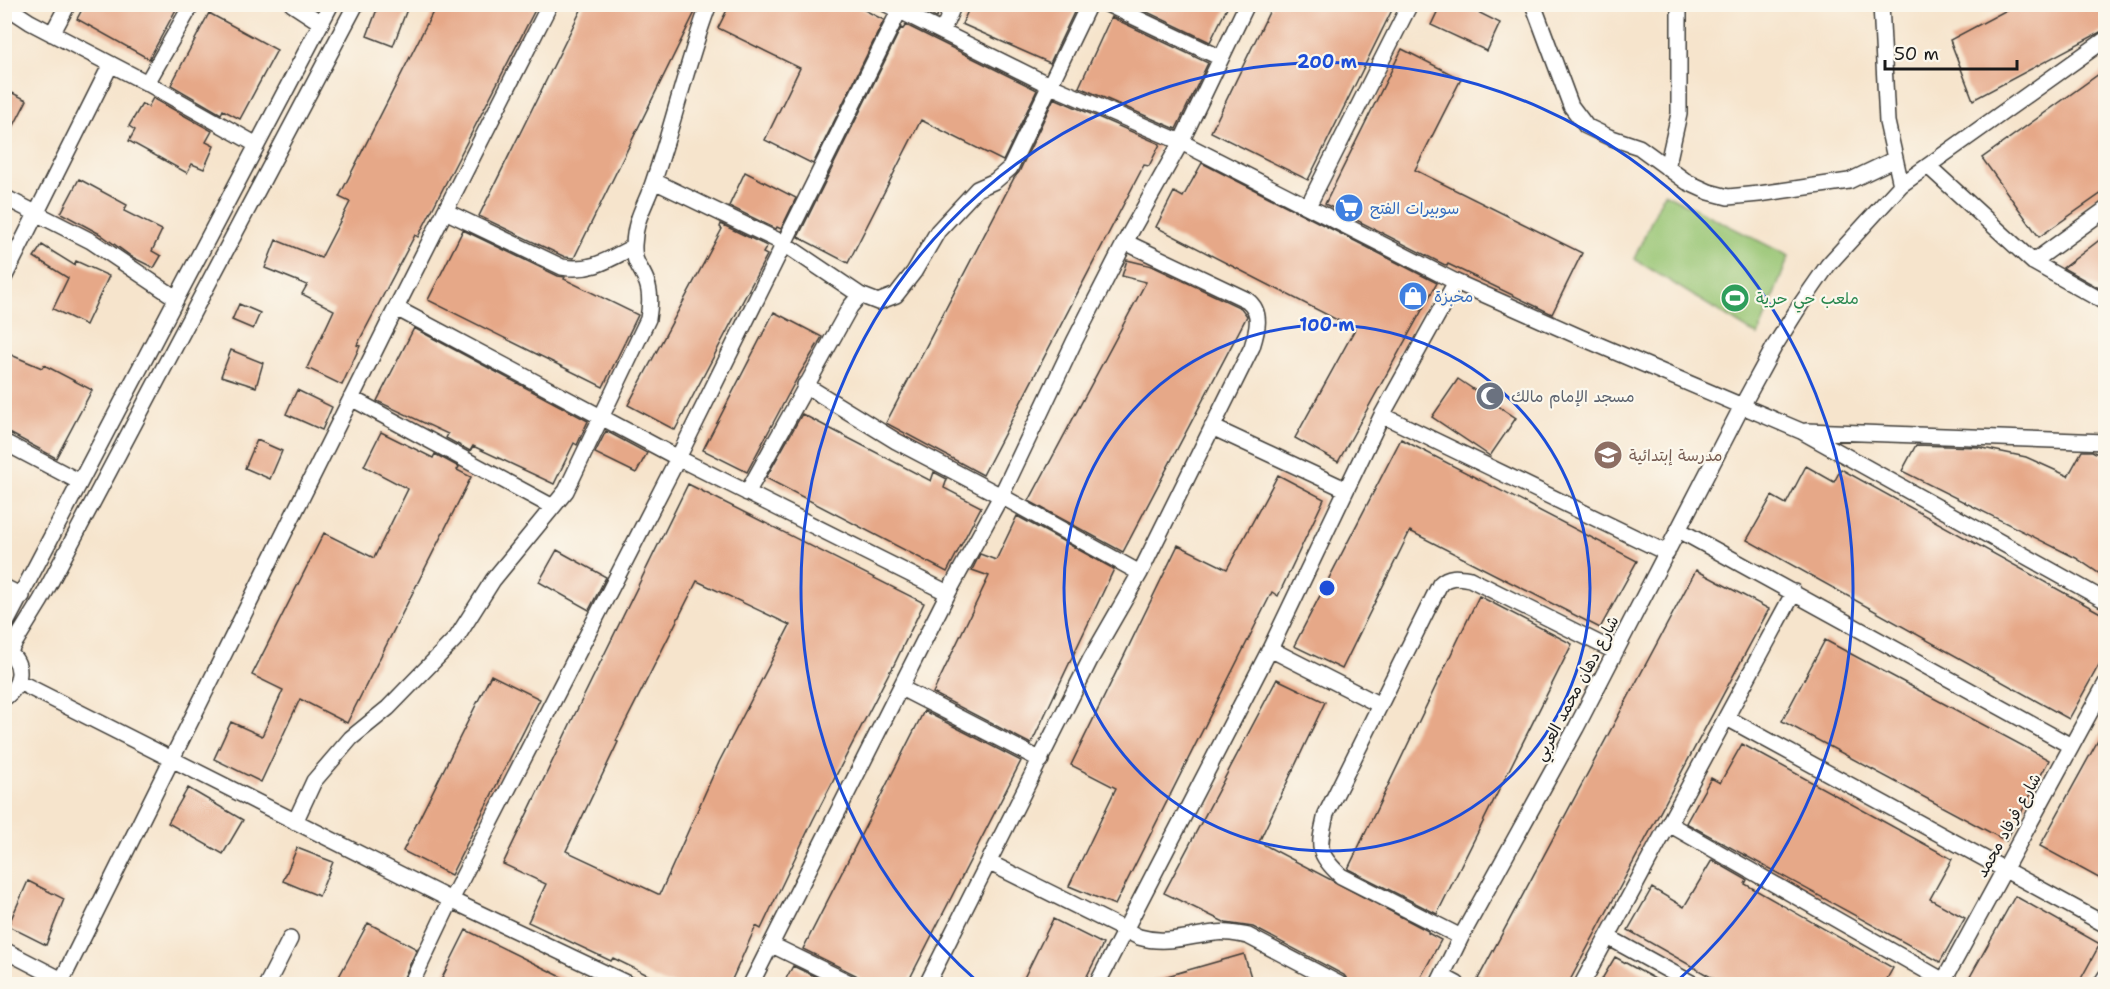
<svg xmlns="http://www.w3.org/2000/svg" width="2110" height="989" font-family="'Shantell Sans','Playpen Sans Arabic',sans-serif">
<rect width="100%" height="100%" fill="#fbf7ec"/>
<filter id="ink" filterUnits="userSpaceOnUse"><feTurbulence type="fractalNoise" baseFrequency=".0167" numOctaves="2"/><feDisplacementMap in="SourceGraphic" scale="12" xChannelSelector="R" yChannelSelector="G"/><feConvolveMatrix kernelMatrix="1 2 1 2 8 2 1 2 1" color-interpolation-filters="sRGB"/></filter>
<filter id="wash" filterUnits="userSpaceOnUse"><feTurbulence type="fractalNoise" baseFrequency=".008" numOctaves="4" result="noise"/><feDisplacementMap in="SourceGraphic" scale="24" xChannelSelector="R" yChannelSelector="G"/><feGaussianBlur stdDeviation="1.35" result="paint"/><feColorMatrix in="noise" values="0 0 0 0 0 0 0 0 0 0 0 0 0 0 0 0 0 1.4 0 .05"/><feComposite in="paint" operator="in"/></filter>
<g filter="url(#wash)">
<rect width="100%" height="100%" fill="#f6e4cc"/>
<path fill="#98c573" stroke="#5a7048" stroke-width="1.5" d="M1664,193L1789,256L1758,336L1634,259Z"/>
<g id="blocks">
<path fill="#e6a888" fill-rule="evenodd" d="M85,4H179L149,59L77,19Z
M379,4H409L393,46L367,36Z
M437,4H538L418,237L415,235L357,345L360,346L342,385L307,368L334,310L302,294L307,285L265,268L276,240L321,258L350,202L339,197Z
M584,4H685L696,10L574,258H573L565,257L479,216Z
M730,4H853L884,20L813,164L765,140L800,68L718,28Z
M916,4H943L936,18L915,7Z
M971,4H1078L1050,63L962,24Z
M1146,4H1229L1210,42L1143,10Z
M1273,4H1395L1308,180L1211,132Z
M1441,4H1462L1500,23L1487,51L1431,25Z
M2018,4H2106V29L1973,100L1950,40Z
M209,13L277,50L240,119L223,110L221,114L171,85Z
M1111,17L1208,63L1176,129L1079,87Z
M906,25L1037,90L1003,161L921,120L848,263L798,237L901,28L903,29Z
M1402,49L1461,79L1415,170L1582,253L1552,314L1448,264L1447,266L1325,204Z
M2106,69V190L2039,237L1982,158Z
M4,89L27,100L4,145Z
M153,98L212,131L206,142L214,146L204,169L192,164L187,173L129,141L135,130L129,126L142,104L148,107Z
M1054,98L1160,144L1149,166L1144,165L983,475L886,423L1014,178L1019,172Z
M1202,163L1437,283L1338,462L1295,438L1355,329L1156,227L1174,192L1183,197Z
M745,172L796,198L781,229L777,227L776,229L729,206Z
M79,179L127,205L124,211L162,230L152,251L161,256L154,268L132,257L100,234L61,213Z
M721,224L767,246L763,253L767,255L675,430L628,405L722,229L720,227Z
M463,230L558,276L565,277L564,279L638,315L603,387L428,300Z
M2106,235V292L2063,268Z
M42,245L74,265L76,261L109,276L86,325L53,309L68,278L34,257Z
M1127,260L1152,266L1241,308L1247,316L1123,552L1029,501L1146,282L1122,276Z
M239,304L260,313L253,329L232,320Z
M774,312L822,337L796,380L747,472L703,450Z
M414,328L588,421L577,445L574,443L554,484L473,446L470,451L446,438L448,434L377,401Z
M231,350L263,363L256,387L221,376Z
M4,352L42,368L44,365L92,390L56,458L4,430Z
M1458,379L1516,418L1490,456L1432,417Z
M297,390L332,407L322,430L286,414Z
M802,414L931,481L934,472L947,479L944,488L981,507L947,572L766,478Z
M606,431L647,453L636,473L595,453Z
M381,432L433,458L435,454L459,467L457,470L471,477L347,723L300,699L261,782L214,759L231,722L262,736L283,690L252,675L324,533L374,558L408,489L364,466Z
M1401,439L1637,561L1600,628L1410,531L1342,669L1294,646Z
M257,440L282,451L270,479L245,468Z
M1916,445L1978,447L2026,457L2068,476L2082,451H2092L2106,458V578L2076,558L1902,471Z
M1806,466L1834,482L1841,469L2106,616V652L2069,719L1747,540L1772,496L1786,504Z
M1278,475L1324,499L1278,596L1272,592L1115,905L1069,886L1116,788L1071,765L1178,545L1227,569Z
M688,484L924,603L891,671H890L813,820L761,929L756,926L730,984H666L613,958L611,961L528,922L546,884L503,864L574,716ZM697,581L790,625L719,762L660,894H658L566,851L618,742L616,741Z
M1017,516L1114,569L1031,744L933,693L989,576L972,570L980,554L996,560Z
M557,550L606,577L589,610L539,582Z
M1696,570L1769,609L1568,984H1489L1478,979Z
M1479,596L1572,644L1437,914L1348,869Z
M1825,640L2049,760L2006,841L1782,721Z
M491,675L540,699L451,875L403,851Z
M1277,679L1325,702L1259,842L1428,931V933L1441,940L1417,984H1351L1344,975L1253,927L1226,923L1164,893Z
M924,711L1021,761L907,984H862L860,979L856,975L803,949Z
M2106,726V882L2040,846Z
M1742,744L1952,859L1930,899L1965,918L1940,962L1686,823L1711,778L1720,783Z
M188,788L243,820L223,854L168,823Z
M297,848L333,862L319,896L283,881Z
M1712,860L1747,880L1745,884L1893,968L1884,984H1723L1628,930L1652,888L1684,907Z
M28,881L64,899L46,945L8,926Z
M2015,896L2100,944L2078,984H1966Z
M1053,919L1103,944L1083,984H1021Z
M368,923L417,949L401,984H335Z
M466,930L576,984H439Z
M1244,954L1253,984H1153V980Z
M1615,957L1664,984H1599Z
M793,966L831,984H783Z"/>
</g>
</g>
<g filter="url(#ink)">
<use href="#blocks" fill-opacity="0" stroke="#3d3a36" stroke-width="1.5"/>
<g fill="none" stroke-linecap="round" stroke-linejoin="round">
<g stroke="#3d3a36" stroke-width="18">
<path id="minor" d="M292,4L321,23
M886,4L1051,86L1181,142L1456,282L1580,337L1801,431L2106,601
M1107,4L1221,58
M1533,4L1571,106L1586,126L1609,137L1639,147L1687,182L1709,192L1728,197L1759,194L1849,181L1895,159
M1881,4L1887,122L1901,185
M4,5L30,22L147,83L257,145
M942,32L954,4
M52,34L68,4
M147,83L192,4
M1928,166L2033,262L2106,303
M1667,168L1679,114V4
M654,181L783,243L860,295L850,307L747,493
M4,197L91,241L176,298
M1308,206L1410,4
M445,211L562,267C591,272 608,260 633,247
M2033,262L2106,209
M4,278L111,64
M860,295L878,302L896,295L914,272L938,231L977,189L995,181L1010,168L1089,4
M396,308L678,458L948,593
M805,385L896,441L1001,496L1140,573
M351,398L553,507
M1382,415L1667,553
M1212,427L1345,489
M1806,431L2106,442
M4,442L80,482
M1679,530L2071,746
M4,587L22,596
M4,627L331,4
M1270,649L1380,705
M4,650C26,661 22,686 4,698
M9,652L41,600L356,4
M19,682L451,900L628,984
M901,688L1041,760
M1727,718L2106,925
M295,822L314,781L351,738L388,708L457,637L493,580L566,491L648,319C650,307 651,294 647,283C642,267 633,265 634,245C635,217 646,205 654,180C674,122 687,62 709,4
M1669,824L1944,981
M990,863L1139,937C1166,945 1188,936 1215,933C1226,931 1237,934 1248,936L1339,984
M1461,937L1341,876C1315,852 1319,846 1326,814L1440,584C1449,575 1458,577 1470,579L1614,651
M1608,937L1693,984
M772,945L852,984
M4,950L62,980
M1442,976L1457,984
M60,984L396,308L550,4
M267,984L290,939
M411,984L451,900L678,458L899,11
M751,984L948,593L1001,496L1074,342L1125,242L1181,142L1247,4
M927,984L1090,660L1140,573L1252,347C1257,331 1263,312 1247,300L1125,242
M1097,984L1270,649L1382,415L1456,282
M1438,984L1461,937L1576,728L1742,406L1774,347L1801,304L1828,265L1901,185L2106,39
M1582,984L1794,592
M1942,984L2106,683
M2101,984L2106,976"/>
</g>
<use href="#minor" stroke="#fff" stroke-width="15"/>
</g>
</g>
<g fill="none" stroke="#1d4ed8" stroke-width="3">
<circle cx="1327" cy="588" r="263"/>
<path d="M978 982A526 526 0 1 1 1676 982"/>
</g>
<defs>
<g id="supermarket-disc" transform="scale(1.5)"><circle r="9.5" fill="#3f7fe0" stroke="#fbf7ec"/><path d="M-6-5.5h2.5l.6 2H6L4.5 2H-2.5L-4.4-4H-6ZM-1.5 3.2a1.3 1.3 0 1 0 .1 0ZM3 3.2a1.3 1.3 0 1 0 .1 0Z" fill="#fff"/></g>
<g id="shop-disc" transform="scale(1.5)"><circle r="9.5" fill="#3f7fe0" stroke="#fbf7ec"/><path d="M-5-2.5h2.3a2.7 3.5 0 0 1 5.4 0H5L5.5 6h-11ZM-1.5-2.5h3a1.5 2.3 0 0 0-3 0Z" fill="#fff"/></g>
<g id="stadium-disc" transform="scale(1.5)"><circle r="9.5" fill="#2e9e5b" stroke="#fbf7ec"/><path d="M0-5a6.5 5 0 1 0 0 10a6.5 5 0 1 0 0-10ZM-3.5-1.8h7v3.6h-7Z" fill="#fff"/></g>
<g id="mosque-disc" transform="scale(1.5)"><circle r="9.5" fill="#6b7280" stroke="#fbf7ec"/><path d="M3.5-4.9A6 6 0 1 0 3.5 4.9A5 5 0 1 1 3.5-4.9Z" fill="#fff"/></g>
<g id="school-disc" transform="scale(1.5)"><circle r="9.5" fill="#8d6e63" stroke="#fbf7ec"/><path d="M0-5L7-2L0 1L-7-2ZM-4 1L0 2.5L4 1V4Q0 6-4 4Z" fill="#fff"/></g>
</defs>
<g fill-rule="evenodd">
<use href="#supermarket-disc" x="1349" y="208"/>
<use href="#shop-disc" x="1413" y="296"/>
<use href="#stadium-disc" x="1735" y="298"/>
<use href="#mosque-disc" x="1490" y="396"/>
<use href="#school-disc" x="1608" y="455"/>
</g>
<g text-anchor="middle" stroke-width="4.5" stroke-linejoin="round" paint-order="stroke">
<g font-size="16" fill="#366cbe" stroke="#fbf7ec" text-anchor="start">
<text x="1370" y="214">سوبيرات الفتح</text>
<text x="1434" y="302">مخبزة</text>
</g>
<g font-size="16" fill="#27864d" stroke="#fbf7ec" text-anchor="start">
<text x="1756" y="304">ملعب حي حرية</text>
</g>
<g font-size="16" fill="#5b616d" stroke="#fbf7ec" text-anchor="start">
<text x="1511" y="402">مسجد الإمام مالك</text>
</g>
<g font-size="16" fill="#785e54" stroke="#fbf7ec" text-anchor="start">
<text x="1629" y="461">مدرسة إبتدائية</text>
</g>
<g font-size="16" fill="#1c1c1c" stroke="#fbf7ec">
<text transform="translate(1576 688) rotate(-62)" y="6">شارع دهان محمد العربي</text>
<text transform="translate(2008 825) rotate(-61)" y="6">شارع فرفاد محمد</text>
</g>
</g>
<circle cx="1327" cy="588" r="9" fill="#1d4ed8" stroke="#fbf7ec" stroke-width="3"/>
<g font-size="18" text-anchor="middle" font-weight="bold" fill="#1d4ed8" stroke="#fbf7ec" stroke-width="4.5" stroke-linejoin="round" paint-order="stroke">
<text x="1327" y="68">200 m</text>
<text x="1327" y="331">100 m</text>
</g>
<rect width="2110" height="989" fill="none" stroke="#fbf7ec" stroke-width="24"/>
<path d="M1885 60v9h132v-9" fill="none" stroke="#1c1c1c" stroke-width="3"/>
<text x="1894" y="60" font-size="18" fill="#1c1c1c" stroke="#fbf7ec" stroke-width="4.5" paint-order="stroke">50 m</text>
</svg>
